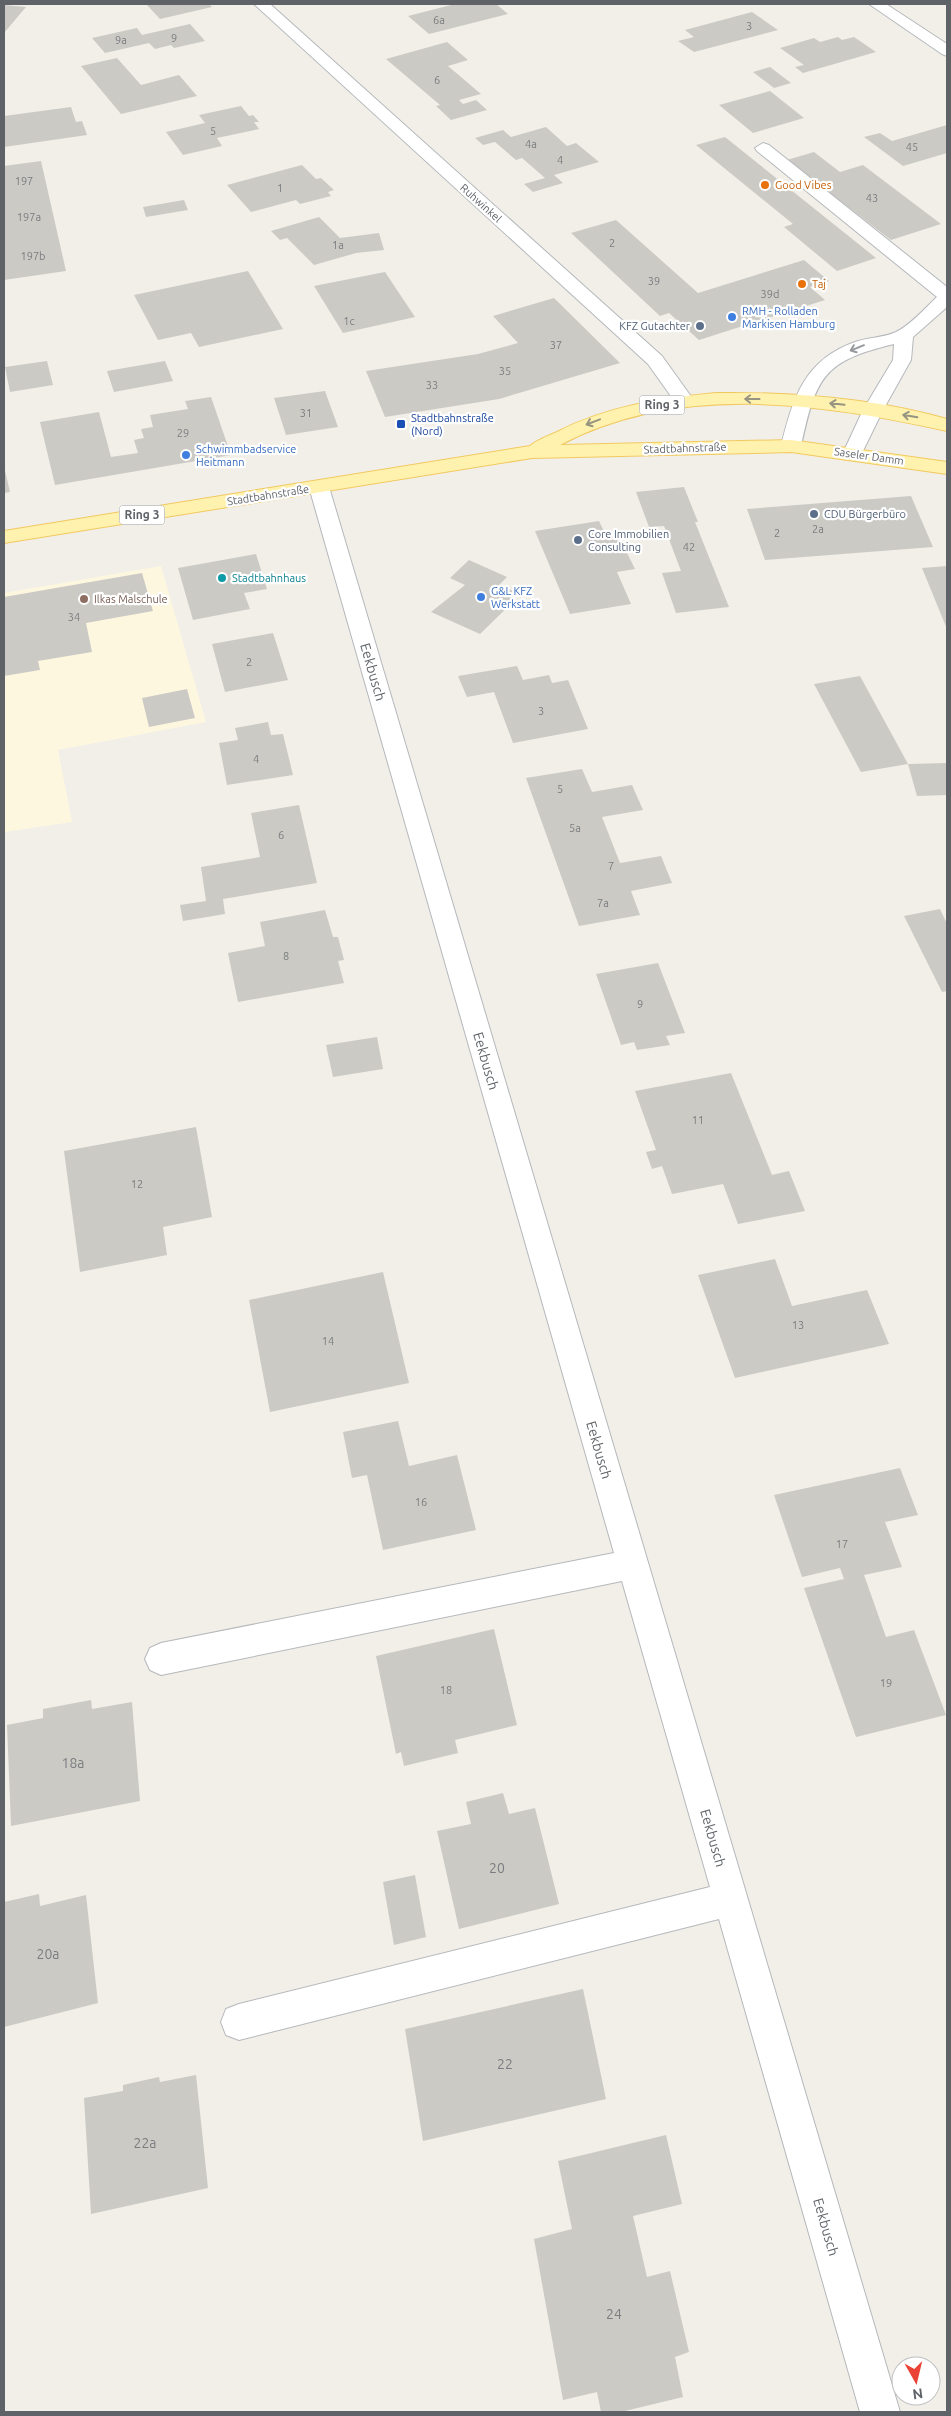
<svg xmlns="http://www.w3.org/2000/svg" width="951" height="2416" font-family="Ubuntu,sans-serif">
<rect width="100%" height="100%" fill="#f1efe8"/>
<path fill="#fef7e0" d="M161,566L206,722L58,750L72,822L4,832V593Z"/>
<path fill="#cccac5" d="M146,4H209L212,7L160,19Z
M455,4H496L508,14L429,34L408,16Z
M4,5L26,7L4,33Z
M752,12L778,30L694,52L678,41L694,37L685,30Z
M190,24L205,41L174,48L171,45L155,49L149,43L105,53L92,38L137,28L142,35Z
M838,37L842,40L854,37L876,52L803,73L795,67L804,65L780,48L814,38L820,42Z
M447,42L468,60L448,66L481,94L459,100L463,104L476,100L487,110L451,120L436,106L440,105L386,59Z
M117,58L141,85L179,75L197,96L121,114L81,66Z
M770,67L791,83L774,88L753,72Z
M770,91L804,118L753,133L719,105Z
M241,106L249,116L253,115L259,122H254L259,129L217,138L222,146L183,155L166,132L205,123L199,115Z
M71,107L76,122L82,121L87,135L4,147V116Z
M947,125V153L903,166L864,137L880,133L892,141Z
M546,127L567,146L576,143L599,162L554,175L563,183L533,192L524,184L545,178L522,158L516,160L495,142L483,145L475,138L503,130L511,137Z
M725,137L876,258L837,271L784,227L793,224L696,145Z
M814,152L840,172L863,165L941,224L891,240L787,160Z
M41,161L66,271L4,280V166Z
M302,165L316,179L321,178L334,190L328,192L331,196L300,204L296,200L251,212L227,185Z
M184,200L188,210L146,217L143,207Z
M319,217L340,238L379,233L384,250L356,253L314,265L287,238L280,240L271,231Z
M616,220L698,293L804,260L829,281L810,287L825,300L699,340L669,313L660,316L571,233Z
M248,271L283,329L199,347L191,333L158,340L134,295Z
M385,272L415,317L343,333L314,286Z
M554,298L620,363L499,399L385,417L366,371L478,354L518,343L493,316Z
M47,361L53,385L10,392L5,367Z
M165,361L173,381L114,392L107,371Z
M325,391L338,427L286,435L274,398Z
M211,397L231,455L55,485L40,422L99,412L111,457L138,453L134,440L144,438L141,429L153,427L150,415L188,409L185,401Z
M4,466L10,492L4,493Z
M684,487L698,522H695L729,607L676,613L662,573L681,571L664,526L649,527L636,492Z
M911,496L933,547L765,560L747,509Z
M599,521L608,540L620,539L635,569L617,572L631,604L570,614L535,531Z
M256,554L267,589L244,593L250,609L193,620L178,568Z
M469,560L507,577L499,585L513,591L515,600L480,634L431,612L465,585L450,578Z
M947,566V629L922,568Z
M142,573L153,611L86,623L92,652L38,661L40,670L4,676V597Z
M273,633L288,680L225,692L212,644Z
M517,666L523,680L549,675L552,683L568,680L588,729L513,743L494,692L467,697L458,676Z
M860,676L908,764L861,772L814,684Z
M187,689L195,718L149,727L142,698Z
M268,722L271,735L283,734L293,775L227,785L219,743L238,740L235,728Z
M947,763V795L917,796L908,764Z
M582,769L592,792L632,785L643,810L602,817L620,863L661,856L672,883L631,891L640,915L579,926L526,778Z
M299,805L317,883L223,899L225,914L183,921L180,905L206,901L201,867L260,857L251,813Z
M940,909L947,924V991L942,992L904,916Z
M325,910L333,937H338L344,960L338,961L344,983L238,1002L228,953L265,946L260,922Z
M658,963L685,1033L666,1036L670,1045L637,1050L634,1042L621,1045L596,974Z
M377,1037L383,1069L333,1077L326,1045Z
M731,1073L772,1175L789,1171L805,1211L738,1224L723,1184L672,1194L662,1166L652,1169L646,1152L656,1150L635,1091Z
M196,1127L212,1217L163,1227L167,1255L80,1272L64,1151Z
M775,1259L792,1306L867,1290L889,1344L735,1378L698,1275Z
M383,1272L409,1383L270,1412L249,1300Z
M398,1421L409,1466L457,1455L476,1530L383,1550L367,1475L352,1478L343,1432Z
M900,1468L918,1515L885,1522L902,1567L864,1575L886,1637L914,1630L946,1715L856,1737L804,1588L844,1579L840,1568L802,1577L774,1495Z
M494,1629L517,1725L455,1740L458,1753L404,1766L401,1752L396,1754L376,1656Z
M91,1700L92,1709L132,1702L140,1801L11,1826L7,1725L43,1718V1709Z
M503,1793L509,1814L535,1808L559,1904L459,1929L437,1831L471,1824L466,1802Z
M415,1875L426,1937L394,1945L383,1882Z
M39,1894L40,1906L86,1895L98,2003L4,2027V1902Z
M583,1989L606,2099L423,2141L405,2029Z
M196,2075L208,2188L91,2214L84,2098L123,2091V2085L159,2077L160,2082Z
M666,2135L682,2204L633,2216L647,2277L670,2271L689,2352L675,2357L683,2397L621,2412H601L597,2392L563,2400L534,2239L572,2229L558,2161Z"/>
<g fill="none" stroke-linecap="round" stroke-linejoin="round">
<g stroke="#b5b8bc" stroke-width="2">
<path id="minor" d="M254,4H270L662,356L695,402L692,406H678L648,364Z
M869,4H886L947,44V56L942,54Z
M763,143L769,145L947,287V307L913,337L911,360L883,410L860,457H846L843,453L863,410L893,360L894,344C823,361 816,377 801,446L798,450H784L781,446C793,398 804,360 855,342C868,337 883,338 896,332C912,324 924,309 937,297L757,151L755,148Z
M319,481L326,483L329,487L900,2412H860L719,1919L239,2040L226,2035L221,2022L226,2009L239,2004L710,1887L622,1581L161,1675L150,1670L145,1659L150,1648L161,1643L614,1553L309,487L312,483Z"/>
</g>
<g stroke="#f2c960" stroke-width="2">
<path id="major" d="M716,393C794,392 872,398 947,419V431C820,403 680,382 560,445L791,440L947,462V474L791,452L532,458L4,543V531L530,446C537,440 548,436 557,432C607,406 661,398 716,393Z"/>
</g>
<use href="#minor" fill="#fff" fill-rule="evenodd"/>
<use href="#major" fill="#fff2af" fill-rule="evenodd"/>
</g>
<defs><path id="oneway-shaft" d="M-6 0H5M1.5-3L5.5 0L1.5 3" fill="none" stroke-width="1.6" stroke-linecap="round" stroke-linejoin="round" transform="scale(1.25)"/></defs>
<use stroke="#979a9d" href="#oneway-shaft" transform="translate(857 348) rotate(158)"/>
<g stroke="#979581">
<use href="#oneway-shaft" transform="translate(752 399) rotate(180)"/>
<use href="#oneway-shaft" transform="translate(837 404) rotate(-174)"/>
<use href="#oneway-shaft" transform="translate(910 416) rotate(-170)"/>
<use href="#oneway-shaft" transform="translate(593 422) rotate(159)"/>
</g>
<g fill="#e8710a" stroke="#fff" stroke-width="2">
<circle cx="765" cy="185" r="5"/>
<circle cx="802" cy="284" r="5"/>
</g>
<g fill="#3f7fe0" stroke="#fff" stroke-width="2">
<circle cx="732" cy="317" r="5"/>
<circle cx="186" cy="455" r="5"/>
<circle cx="481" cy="597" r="5"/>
</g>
<g fill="#5c6f8a" stroke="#fff" stroke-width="2">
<circle cx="700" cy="326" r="5"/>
<circle cx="814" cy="514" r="5"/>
<circle cx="578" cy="540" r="5"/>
</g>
<rect fill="#1a4fb4" stroke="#fff" stroke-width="2" x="396" y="419" width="10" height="10" rx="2.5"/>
<circle fill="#0f9aa8" stroke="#fff" stroke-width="2" cx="222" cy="578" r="5"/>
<circle fill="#8d6e63" stroke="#fff" stroke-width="2" cx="84" cy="599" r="5"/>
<g text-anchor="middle" stroke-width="4.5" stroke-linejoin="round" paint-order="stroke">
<g font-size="11" fill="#7a7d7f">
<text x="439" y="24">6a</text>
<text x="749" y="30">3</text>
<text x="174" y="42">9</text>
<text x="121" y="44">9a</text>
<text x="437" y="84">6</text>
<text x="213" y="135">5</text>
<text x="531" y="148">4a</text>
<text x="912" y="151">45</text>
<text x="560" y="164">4</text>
<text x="24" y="185">197</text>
<text x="280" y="192">1</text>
<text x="872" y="202">43</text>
<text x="29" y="221">197a</text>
<text x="612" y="247">2</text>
<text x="338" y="249">1a</text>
<text x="33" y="260">197b</text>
<text x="654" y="285">39</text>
<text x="770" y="298">39d</text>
<text x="349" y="325">1c</text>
<text x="556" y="349">37</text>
<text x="505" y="375">35</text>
<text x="432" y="389">33</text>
<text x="306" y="417">31</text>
<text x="183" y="437">29</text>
<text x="818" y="533">2a</text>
<text x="777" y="537">2</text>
<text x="689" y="551">42</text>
<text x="74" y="621">34</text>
<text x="249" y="666">2</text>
<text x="541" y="715">3</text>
<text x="256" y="763">4</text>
<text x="560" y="793">5</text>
<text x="575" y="832">5a</text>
<text x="281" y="839">6</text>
<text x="611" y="870">7</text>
<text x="603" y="907">7a</text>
<text x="286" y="960">8</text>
<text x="640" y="1008">9</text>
<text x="698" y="1124">11</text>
<text x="137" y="1188">12</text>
<text x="798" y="1329">13</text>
<text x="328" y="1345">14</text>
<text x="421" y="1506">16</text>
<text x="842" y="1548">17</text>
<text x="886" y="1687">19</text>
<text x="446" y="1694">18</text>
</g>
<g font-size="11" fill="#c56008" stroke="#fff" text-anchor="start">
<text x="775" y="189">Good Vibes</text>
<text x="812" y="288">Taj</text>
</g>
<g font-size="11" fill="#5f6368" stroke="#fff">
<text transform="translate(481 203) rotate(42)" y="4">Ruhwinkel</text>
<text transform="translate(685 448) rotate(-2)" y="4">Stadtbahnstraße</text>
<text transform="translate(869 456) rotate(8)" y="4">Saseler Damm</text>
<text transform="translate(268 495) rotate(-9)" y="4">Stadtbahnstraße</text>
</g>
<g font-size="11" fill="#366cbe" stroke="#fff" text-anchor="start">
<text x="742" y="315">RMH - Rolladen<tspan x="742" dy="13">Markisen Hamburg</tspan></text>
<text x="196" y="453">Schwimmbadservice<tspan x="196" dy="13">Heitmann</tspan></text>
<text x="491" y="595">G&amp;L KFZ<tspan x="491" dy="13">Werkstatt</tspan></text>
</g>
<g font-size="11" fill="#4e5e75" stroke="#fff" text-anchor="start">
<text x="690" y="330" text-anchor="end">KFZ Gutachter</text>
<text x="824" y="518">CDU Bürgerbüro</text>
<text x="588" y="538">Core Immobilien<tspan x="588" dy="13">Consulting</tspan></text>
</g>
<g font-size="11" fill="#164399" stroke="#fff" text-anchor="start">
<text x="411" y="422">Stadtbahnstraße<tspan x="411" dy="13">(Nord)</tspan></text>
</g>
<g font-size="11" fill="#0d838f" stroke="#fff" text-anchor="start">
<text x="232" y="582">Stadtbahnhaus</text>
</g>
<g font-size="11" fill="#785e54" stroke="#fff" text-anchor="start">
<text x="94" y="603">Ilkas Malschule</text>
</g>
<g fill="#fff" stroke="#8f9295" stroke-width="1">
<rect x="639.5" y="395.5" width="45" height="19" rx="4"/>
<rect x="119.5" y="505.5" width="45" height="19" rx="4"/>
</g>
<g font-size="12" font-weight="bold" fill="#5f6368">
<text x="662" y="409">Ring 3</text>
<text x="142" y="519">Ring 3</text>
</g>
<g font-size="14" fill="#5f6368" stroke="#fff">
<text transform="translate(373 672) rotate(74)" y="5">Eekbusch</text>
<text transform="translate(486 1061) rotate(74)" y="5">Eekbusch</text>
<text transform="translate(599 1450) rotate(74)" y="5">Eekbusch</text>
<text transform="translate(713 1838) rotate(74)" y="5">Eekbusch</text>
<text transform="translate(826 2227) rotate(74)" y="5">Eekbusch</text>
</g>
<g font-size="14" fill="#7a7d7f">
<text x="73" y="1768">18a</text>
<text x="497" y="1873">20</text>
<text x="48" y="1959">20a</text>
<text x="505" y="2069">22</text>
<text x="145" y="2148">22a</text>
<text x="614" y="2319">24</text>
</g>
</g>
<rect width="951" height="2416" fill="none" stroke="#5f6368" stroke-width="10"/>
<g transform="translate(916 2381) rotate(172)"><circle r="24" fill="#ffffff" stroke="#bfc1c3"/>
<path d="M0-4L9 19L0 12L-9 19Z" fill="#ea4335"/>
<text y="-8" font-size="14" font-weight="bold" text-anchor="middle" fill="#5f6368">N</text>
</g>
</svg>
